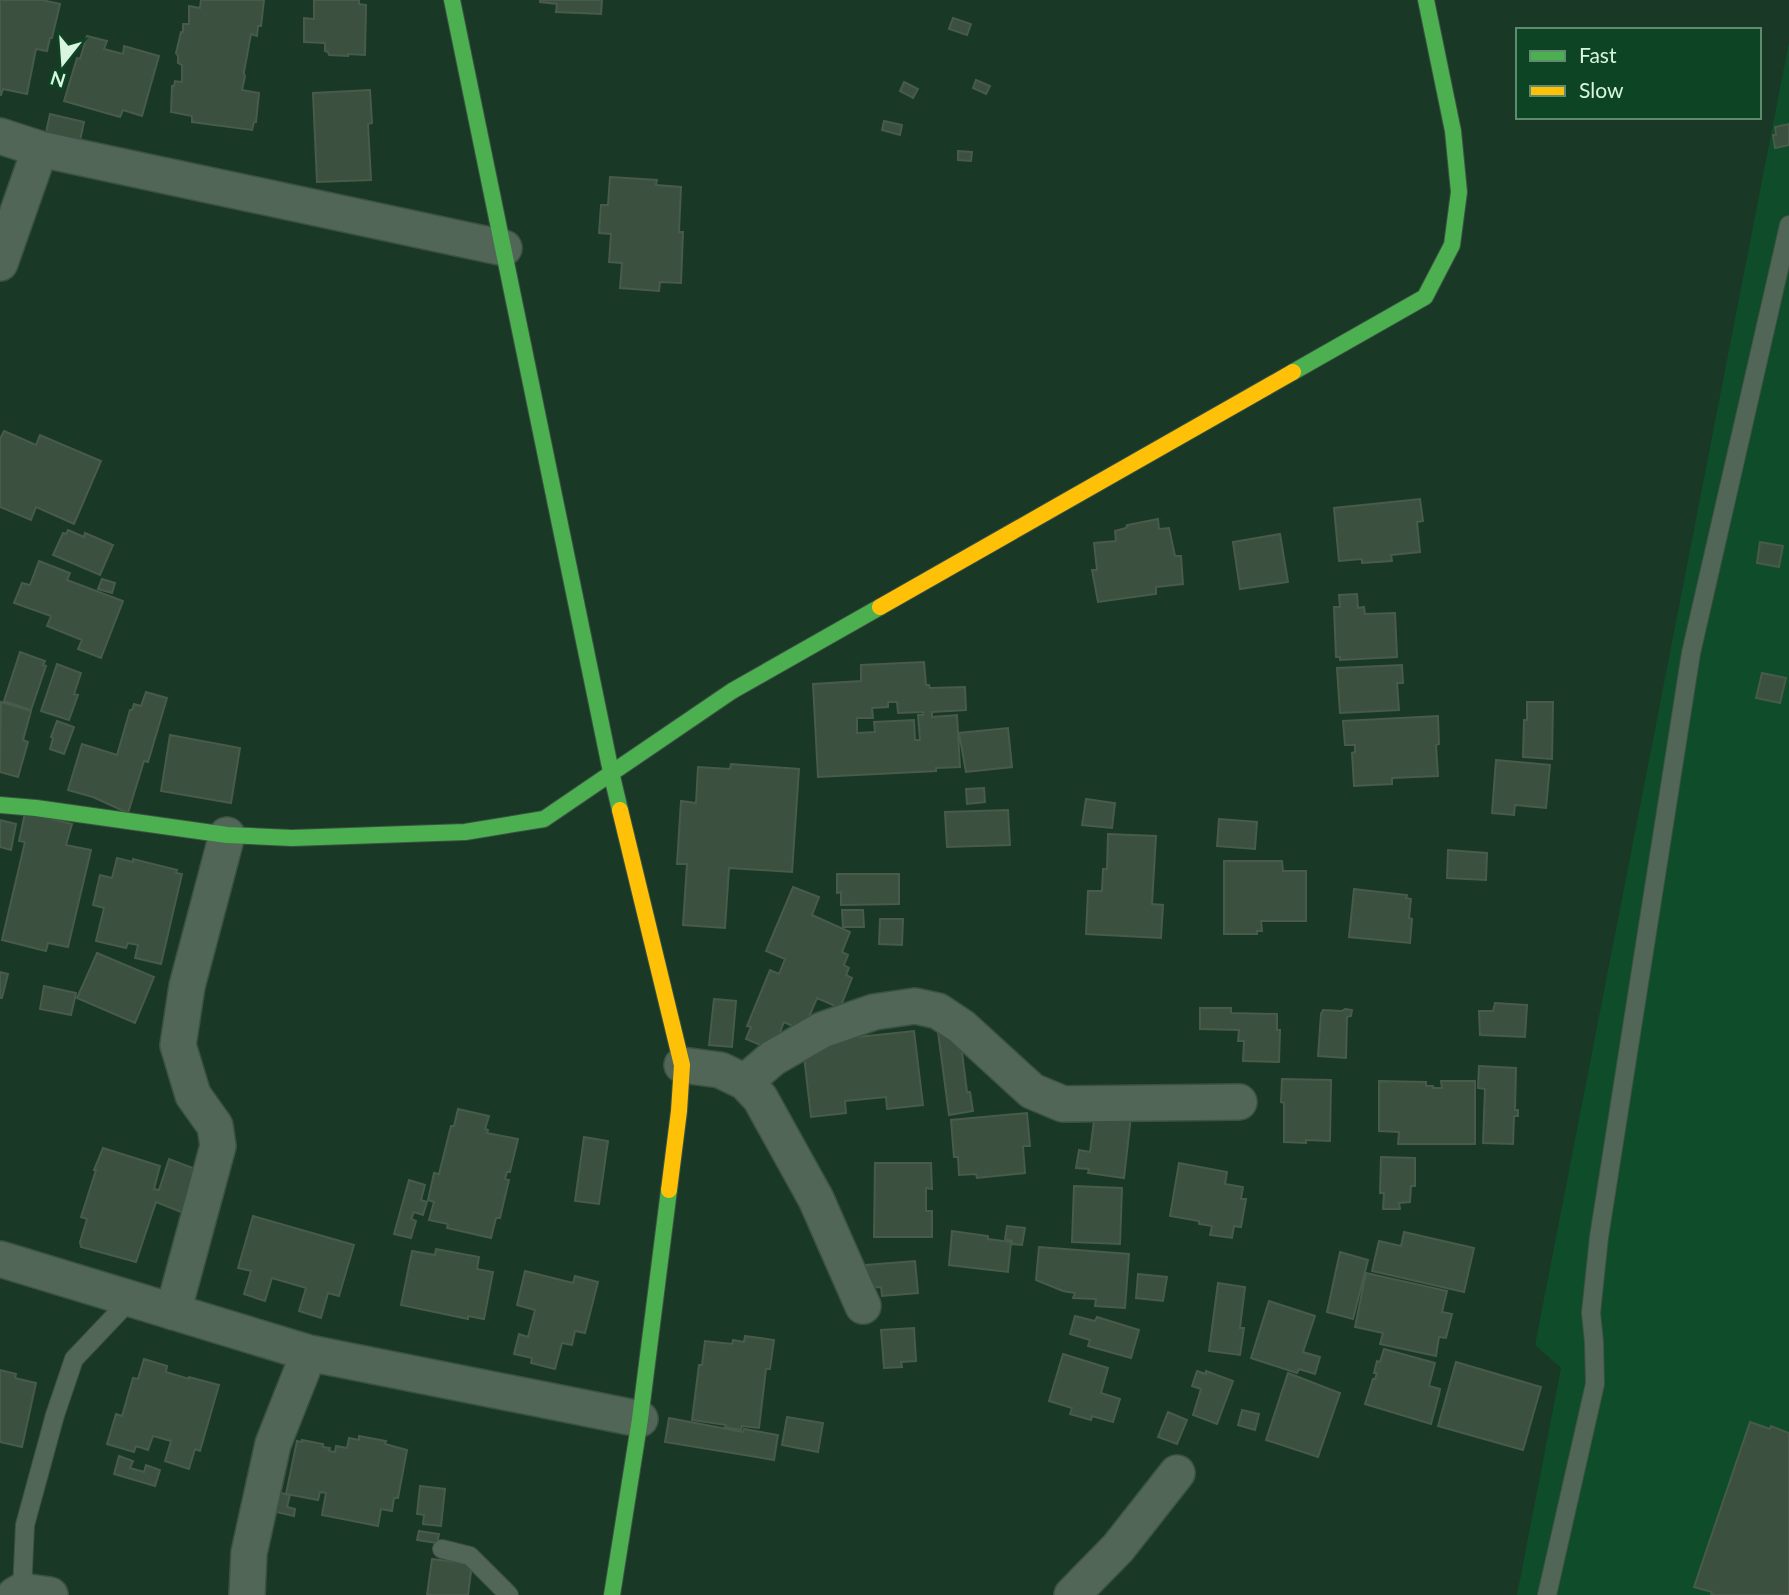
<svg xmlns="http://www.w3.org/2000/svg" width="1789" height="1595" font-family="Lato,sans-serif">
<rect width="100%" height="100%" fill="#1a3826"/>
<path fill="#0f4c29" d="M1789,42V1595H1517L1561,1368L1535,1345Z"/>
<path fill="#3c503f" stroke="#485b4a" stroke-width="2" fill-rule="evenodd" d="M0,0H42L60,4L52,38H50L47,51L36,49L27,94L3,89L1,95H0Z
M201,0H264L261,26H258L257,36L251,34L244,72L243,71L245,76L242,90L259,93L256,122H254L252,130L192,122V116L171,112L172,86H174L175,81L182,82V65L178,63V56L176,53L181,32H183V24H189V6L200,8Z
M314,0H359V4L366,5L365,55L348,54V56L329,55L328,52L325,51V43L304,42V18L314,19Z
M540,0H602L601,14L556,12L557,4L540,2Z
M953,18L971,24L967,35L949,29Z
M87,36L107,41L104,49L123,54L124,46L159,56L142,116L123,110L120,117L64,101L77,58L80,59Z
M976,80L990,86L986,94L973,88Z
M904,82L918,89L913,98L900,91Z
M370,90L372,123L368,124L371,180L317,182L313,93Z
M50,114L84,122L78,150L44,142Z
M884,121L902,125L900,135L882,130Z
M1789,124V145L1775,148L1773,135H1776L1775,127Z
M958,151L972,152L971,161L958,160Z
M610,177L657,180L656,185L681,187L679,232H683L681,283L660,282L659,291L620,288L622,263L609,262L611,234L599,233L601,205H608Z
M4,431L36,445L40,435L101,461L74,524L36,507L31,520L0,507V439Z
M1420,499L1423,521L1417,522L1420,552L1391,555L1392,561L1362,563V559L1339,561L1334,508Z
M1158,519L1159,529L1169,528L1175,556H1181L1183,584L1156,587V594L1098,602L1092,570H1097L1094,543L1116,541L1115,531L1126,528L1127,525Z
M68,530L84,537L85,533L113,545L100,575L53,555L63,533L66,534Z
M1280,534L1288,582L1240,589L1233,542Z
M1760,542L1783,546L1779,567L1757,563Z
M39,561L70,573L67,580L123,601L101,658L78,649L82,640L47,626L51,616L14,603L22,583L30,585Z
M102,579L115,583L112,593L98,589Z
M1357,594L1358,608L1364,607L1365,614L1395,613L1397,657L1340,660V657H1336L1334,607H1340L1339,595Z
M20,652L45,661L43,665L46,666L31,710L4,701Z
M924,662L926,685H929L930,688L965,687L966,710L932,712V717L957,715L960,767L936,768V771L818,777L813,684L861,681V665ZM888,702H897L898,713L923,712V715H918L920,740H915L914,720L874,722L875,732L857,733V718H873L872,708L888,707Z
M57,664L81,673L74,694L78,695L69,720L41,711Z
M1402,665L1403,683H1397L1399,710L1340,713L1337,668Z
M1762,673L1786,678L1780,703L1756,698Z
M146,692L167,698L148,762L144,761L128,813L93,797L68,790L82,744L117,755L130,710H132L134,704L141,706Z
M1,702L31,711L23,740L28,742L18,777L0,772Z
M1527,702H1553L1552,759L1523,757L1524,720H1527Z
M1438,716L1439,744L1436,745L1438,776L1392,778V784L1354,786L1352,753L1355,752V745H1345L1343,721Z
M57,721L74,727L64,754L50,749L53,738L51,737Z
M1008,728L1012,767L966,772L959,733Z
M170,735L240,748L231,803L161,791Z
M1496,760L1550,765L1546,808L1515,805L1514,815L1492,813Z
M731,764L799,769L792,872L729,868L725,928L683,925L687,864H677L681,801L696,803L698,767L730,769Z
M984,788L985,802L967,804L966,789Z
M1086,799L1115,803L1112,828L1082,825Z
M1008,810L1010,845L947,847L945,812Z
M25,813L72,824L66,845L91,850L68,947L48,943L46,951L2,940L25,842L19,841Z
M1219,819L1257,822L1255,849L1217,846Z
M0,820L16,824L11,850L0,847Z
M1108,834L1156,836L1152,904L1163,905L1161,938L1086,934L1088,891H1102L1103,869H1107Z
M1448,850L1487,853L1486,880L1447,878Z
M117,858L133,862V859L177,870L176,873L182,874L161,964L135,958L138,945L128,943L126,948L96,941L104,908L93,905L100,875L112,878Z
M1224,861H1282L1283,871H1306V921H1261L1262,931H1257V934H1224Z
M837,874H899V904L841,905V892L837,893Z
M793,887L819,897L812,915L850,932L842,952L848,955L844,965L849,968L846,975L852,978L840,1008L817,998L803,1031L784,1022L777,1040L773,1038L768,1048L746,1039L751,1027L747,1026L770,970L779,974L785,959L766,951Z
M1354,889L1407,895L1406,898L1411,899L1409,918L1412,919L1410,943L1349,937Z
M842,910H863L864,927H843Z
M880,919H903L902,945L879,944Z
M97,953L154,977L135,1023L77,998Z
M0,972L8,974L2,998H0Z
M44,986L76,993L71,1015L40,1009Z
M714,999L736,1001L732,1047L709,1045Z
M1495,1003L1527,1005L1525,1037L1480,1035L1479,1011H1493Z
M1200,1008H1231V1013L1277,1014V1030H1280L1279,1062L1243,1061L1244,1041H1238L1239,1030L1200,1029Z
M1345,1009L1352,1010L1351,1016L1347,1017L1346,1058L1318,1056L1321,1014L1323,1010L1342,1011Z
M959,1029L967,1092H970L973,1111L949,1115L938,1032Z
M914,1031L923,1105L887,1109L886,1097L845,1101L846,1113L811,1117L803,1048L829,1040Z
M1479,1066L1516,1068L1515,1110H1518V1116H1514L1513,1144L1483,1143L1485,1089L1478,1088Z
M1282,1079L1331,1080L1330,1141L1306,1140V1143L1284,1142V1103L1281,1102Z
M1379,1081L1426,1082V1086H1433V1088H1442L1441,1081H1475V1144H1398L1399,1132L1379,1131Z
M458,1109L489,1116L485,1129L488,1130L487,1133L518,1139L510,1172H507L505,1179L509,1180L500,1218H496L491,1238L447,1228L448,1224L429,1220L434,1202L428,1200L434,1173L439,1174L451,1126H454Z
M1027,1113L1030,1146H1023L1025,1173L977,1178L976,1174L959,1175L958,1157H954L951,1120Z
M1095,1113L1131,1116L1124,1178L1088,1173L1089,1169L1076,1168L1079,1150L1090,1152Z
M584,1137L608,1141L599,1204L575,1201Z
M103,1148L160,1166L154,1189L159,1190L169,1159L201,1171L186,1214L156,1202L136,1262L81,1247L80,1242L87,1219L81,1217L96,1170H94Z
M1381,1157L1415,1158V1186H1411L1410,1202L1399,1203L1400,1209H1383L1384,1193H1380Z
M875,1163H931L932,1189L926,1188V1211H932V1237H874Z
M1179,1163L1227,1172L1225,1184L1243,1187L1241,1199H1246L1241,1227L1234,1226L1232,1238L1210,1235L1212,1226L1199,1224V1221L1170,1216Z
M409,1180L425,1185L421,1200L427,1202L423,1215L414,1212L411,1219L416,1221L411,1238L394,1234Z
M1074,1186L1122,1188L1120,1244L1072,1242Z
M253,1216L354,1245L339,1296L328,1293L321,1318L299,1311L306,1288L272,1278L265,1301L244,1294L251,1271L238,1268Z
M1007,1226L1025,1228L1022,1245L1012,1244V1241L1005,1239Z
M952,1231L988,1236V1239L1011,1242L1008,1272L949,1265Z
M1404,1232L1474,1248L1464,1292L1372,1271L1379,1241L1401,1246Z
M1039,1247L1129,1254L1125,1308L1095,1306L1096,1299L1073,1298L1075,1293L1063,1291L1036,1280Z
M436,1249L479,1257L477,1269L493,1272L484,1319L468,1316V1319L401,1305L412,1251L435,1255Z
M1340,1252L1368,1260L1353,1319L1327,1312Z
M915,1261L918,1293L882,1296L881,1287L868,1288L866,1265Z
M525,1271L573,1283L575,1276L598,1282L585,1333L575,1331L572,1345L562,1343L555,1369L531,1363L532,1358L514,1354L519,1334L528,1337L535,1310L517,1305Z
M1366,1273L1447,1291L1442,1312L1452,1314L1446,1338L1439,1337L1436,1356L1380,1344L1383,1333L1355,1327Z
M1138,1274L1167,1277L1163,1301L1136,1298Z
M1218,1283L1245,1287L1240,1328H1244L1240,1355L1209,1351Z
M1269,1301L1315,1316L1303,1352L1320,1357L1315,1374L1299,1369L1297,1373L1251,1358Z
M1075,1316L1095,1321L1097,1317L1139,1330L1131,1358L1088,1346L1090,1340L1070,1334Z
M914,1328L916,1361L901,1362L902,1367L884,1368L881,1330Z
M745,1336L774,1340L770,1369H766L759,1428L742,1426L741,1430L725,1427L726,1425L692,1420L699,1365H702L705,1341L732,1344L733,1340L744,1342Z
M1384,1349L1435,1363L1429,1386L1440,1389L1439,1394L1431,1424L1365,1404L1373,1379H1375L1377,1373H1374L1377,1361L1380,1362Z
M1063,1354L1108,1368L1101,1393L1120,1399L1113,1422L1092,1416L1091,1420L1070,1414L1072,1408L1049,1401Z
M144,1359L167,1366L166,1372L189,1379V1377L219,1385L200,1451L195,1449L189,1469L165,1461L171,1441L153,1436L148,1450L136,1446L134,1452L107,1444L116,1414L122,1416L133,1378L138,1379Z
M1456,1362L1541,1387L1523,1450L1438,1426Z
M0,1370L16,1374L15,1378L36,1383L22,1447L0,1442Z
M1197,1371L1206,1374V1371L1233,1381L1217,1424L1193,1415L1201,1389L1192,1386Z
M1288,1373L1340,1393L1318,1457L1266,1440Z
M1242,1410L1259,1414L1255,1430L1238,1425Z
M1168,1412L1187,1420L1177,1444L1158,1437Z
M787,1417L823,1423L818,1452L782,1445Z
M669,1418L743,1432L744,1429L778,1435L774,1460L665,1442Z
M1750,1422L1770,1429L1771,1426L1789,1433V1595H1711L1712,1592L1694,1587Z
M359,1436L386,1441L385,1444L407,1450L398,1498H394L392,1511L381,1509L378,1526L322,1515L326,1493L320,1492L318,1500L286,1494L297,1441L302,1442V1440L323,1444V1447L330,1448L329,1451L335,1452L336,1446L347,1448L349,1438L359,1440Z
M119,1456L133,1461L130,1468L144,1472L146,1465L160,1470L155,1486L114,1474Z
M420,1486L445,1489L441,1526L423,1524L424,1515L417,1514Z
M272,1491L290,1495L287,1507L295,1509L294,1516L268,1510Z
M419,1531L439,1534L437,1543L417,1540Z
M432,1559L472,1564L468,1595H427Z"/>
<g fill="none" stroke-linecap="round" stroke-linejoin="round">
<g stroke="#3b5243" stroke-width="20">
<path id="lane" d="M442,1549L470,1556L509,1595
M22,1591L25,1525L55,1415L74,1359L131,1299
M1547,1595L1595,1384L1594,1342L1591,1313L1599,1237L1691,653L1789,225"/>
</g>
<g stroke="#3b5243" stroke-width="38">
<path id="street" d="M0,136L40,149
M0,263L40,149L504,248
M682,1065L720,1070L745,1082L760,1098L816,1199L863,1306
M745,1082L773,1058L822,1030L874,1012L915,1006L938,1011L962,1027L1032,1091L1063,1104L1239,1102
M0,1259L309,1353L640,1419
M173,1312L218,1146L215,1126L193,1095L178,1045L187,986L227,835
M15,1595L22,1591L50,1595
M247,1595L249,1553L273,1444L309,1353
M1072,1595L1118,1548L1177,1473"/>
</g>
<g stroke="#3b5243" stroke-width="18">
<path id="fast" d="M452,0L611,772L620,810
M1293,372L1425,297L1452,245L1459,192L1453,131L1426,0
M0,805L36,808L227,835L292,838L465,832L544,819L732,691L880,607
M612,1595L640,1419L669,1190"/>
</g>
<g stroke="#3b5243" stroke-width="18">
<path id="slow" d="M880,607L1293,372
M620,810L682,1065L679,1111L669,1190"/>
</g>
<use href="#lane" stroke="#526658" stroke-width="18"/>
<use href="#street" stroke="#526658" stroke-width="35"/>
<use href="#fast" stroke="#4caf50" stroke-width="16"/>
<use href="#slow" stroke="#ffc107" stroke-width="16"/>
</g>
<rect x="1516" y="28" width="245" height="91" fill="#0d4524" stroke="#5f8b6f" stroke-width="2"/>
<rect x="1530" y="51" width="35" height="10" fill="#4caf50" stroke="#5f8b6f" stroke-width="2"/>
<text x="1579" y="63" font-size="21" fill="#d9f5e0">Fast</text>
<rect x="1530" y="86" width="35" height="10" fill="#ffc107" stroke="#5f8b6f" stroke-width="2"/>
<text x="1579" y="98" font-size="21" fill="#d9f5e0">Slow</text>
<g transform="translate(63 63) rotate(197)" stroke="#0d4524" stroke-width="5" paint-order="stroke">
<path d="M0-5L12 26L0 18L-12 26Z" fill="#d9f5e0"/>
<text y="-10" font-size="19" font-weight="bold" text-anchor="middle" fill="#d9f5e0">N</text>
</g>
</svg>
